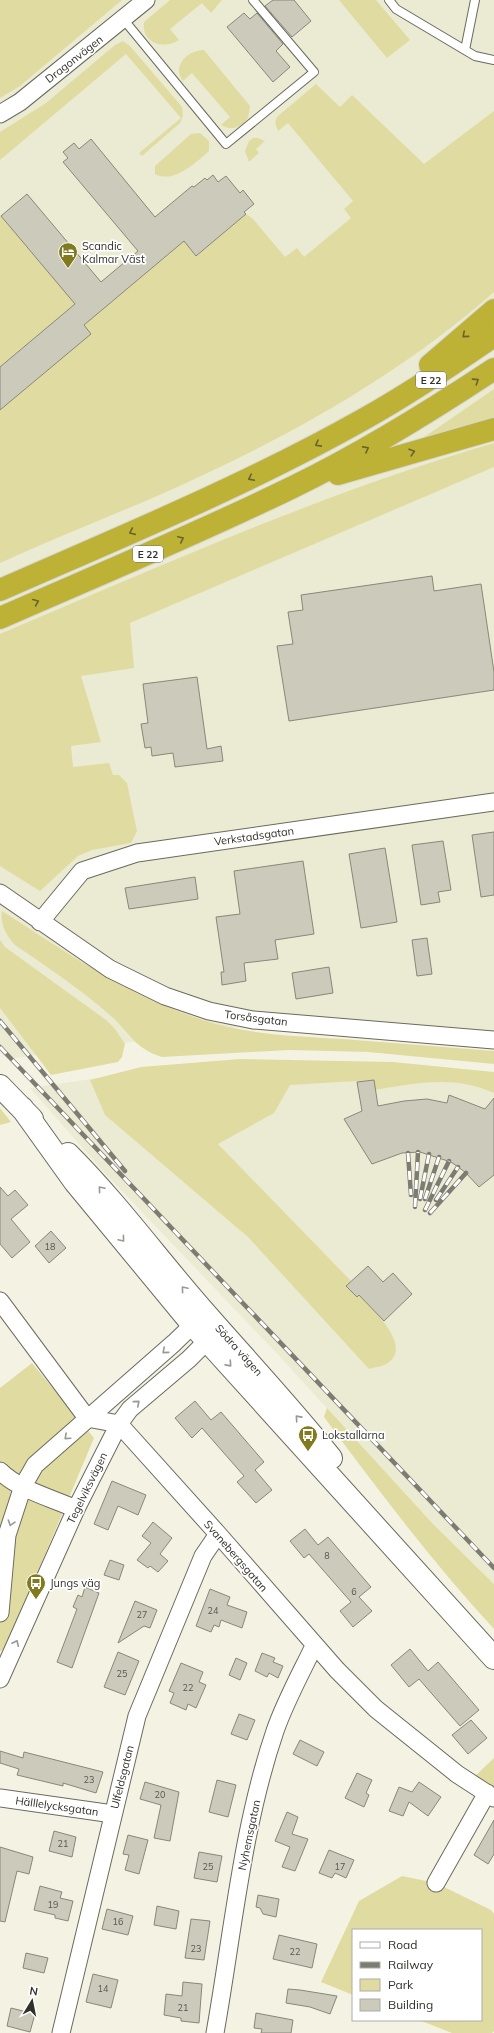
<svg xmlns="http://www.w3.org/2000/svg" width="494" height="2033" font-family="Mulish,sans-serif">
<rect width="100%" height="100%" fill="#f4f3e3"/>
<path fill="#ebead2" d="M0,0H494V1046L247,1026L8,1059L0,1052Z
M180,1066L494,1075V1584L433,1524L282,1359L101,1169L30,1088Z"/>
<path fill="#e0dca1" d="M0,0H122L20,86L0,98Z
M170,0H222L211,13L202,3L170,29L179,40C164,50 141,43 144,22Z
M339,0H376L410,40L387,58Z
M123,41L130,46L182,107L183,116L180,123L142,156L139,153L181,118L126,54L0,160V132L46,103L115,45Z
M204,50L250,106L248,118C241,128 231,131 221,125L230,117L192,73L183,81C171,66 188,50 204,50Z
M316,84L340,107L352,95L424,164L494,111V292C405,371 294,434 186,483C125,511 61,535 0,563V410L84,325L184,241L196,256L246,214L253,219L285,257L297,248L304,257L351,218L344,209L353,201L288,123L278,131C275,124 274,121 278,116Z
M200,133L209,141V151C195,163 174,184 155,174V166L191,134Z
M253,138H258L265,141L256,149L259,153L249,162L245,151L249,141Z
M0,215L75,303L83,307L69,309L0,367Z
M494,389V420L417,442Z
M494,443V467L130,623L134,668L81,676L101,742L71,746L73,767L109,763L113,775H119L127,783L137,831L131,843L92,850L78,856L40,891L0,866V634C163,565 323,493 494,443Z
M2,911C66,952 130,997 203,1020C249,1035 296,1036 343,1039C394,1043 444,1047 494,1051V1064L368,1052L289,1050L162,1057C134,1048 131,1034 111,1016C82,990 47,967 15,945C6,935 0,925 2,911Z
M0,940L5,947L106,1020L115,1029L125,1044L122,1057L118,1062L51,1075L0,1008Z
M240,1059L393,1062L494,1072V1093C454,1075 417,1083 375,1090L373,1080L290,1085L274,1113L218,1144L351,1281L347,1286L357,1297L359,1295C372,1308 417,1350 384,1365C380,1367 374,1367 369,1369L248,1237L105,1115L90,1080L141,1067Z
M0,1108L11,1122L0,1125Z
M32,1363L94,1438L5,1650L0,1651V1388Z
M327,1408L433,1524L494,1584V1629C433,1563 378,1490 324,1417Z
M494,1758V1788L474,1777Z
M402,1876L436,1883L491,1910L494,1914V2031L492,2033H452L419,2020H481V1930H353V1995L321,1982L359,1901Z"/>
<path fill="#cbcabb" stroke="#888779" d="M273,0H294L311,21L292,37L265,6Z
M244,13L250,19L257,13L283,44L276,51L290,67L273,82L227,27Z
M91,139L155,217L192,186L194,187L205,178L207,180L213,175L218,182L226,176L240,193L243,190L254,204L244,212L246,214L196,256L184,241L84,325L91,334L0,410V367L75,304L1,216L27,194L101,282L138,251L63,162L68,158L63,152L74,143L79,149Z
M432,576L434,591L481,584L494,672V690L289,721L277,646L293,644L288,612L303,610L301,595Z
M197,677L207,749L221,746L223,761L175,767L173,753L152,756L151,747L145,748L141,724L148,723L143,684Z
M494,832V895L481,897L472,835Z
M443,841L451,890L438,892L440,902L421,905L412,845Z
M385,848L397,922L361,928L349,854Z
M303,861L314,934L275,940L278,959L244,963L246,981L222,985L221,972H224L216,917L240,914L234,871Z
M195,877L198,899L129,909L125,888Z
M427,938L432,974L417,976L412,940Z
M329,967L333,993L296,999L292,973Z
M374,1080L378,1106L404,1101L427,1099L447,1103L449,1095L485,1109L494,1098V1175L479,1187L465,1172L451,1162L420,1152L402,1153L372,1164L344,1119L362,1111L357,1082Z
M0,1187L8,1196L15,1190L28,1205L11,1219L30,1242L12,1258L0,1244Z
M51,1231L66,1248L49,1263L35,1246Z
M368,1266L383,1282L393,1273L412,1294L384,1321L359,1295L357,1297L346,1286Z
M195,1401L211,1420L221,1412L264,1462L255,1470L272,1490L256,1503L237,1482L244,1476L202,1428L192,1438L175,1418Z
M112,1481L146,1495L138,1515L118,1506L108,1530L94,1524Z
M153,1522L172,1538L160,1554L168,1561L158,1572L150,1566L148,1568L137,1560L151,1543L142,1536Z
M305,1529L318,1545L328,1537L371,1587L359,1597L372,1611L353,1627L340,1611L351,1602L309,1554L304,1558L290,1541Z
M110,1560L124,1565L119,1580L104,1575Z
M85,1587L99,1593L72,1668L57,1662L77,1609L73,1607L78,1595L82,1597Z
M210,1589L230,1597L227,1605L247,1612L242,1628L221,1620L219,1627L214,1625L211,1632L196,1626Z
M135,1601L157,1610L150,1628L144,1626L118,1643Z
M410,1649L428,1671L438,1662L479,1710L460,1726L419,1679L409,1687L391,1665Z
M118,1652L139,1661L125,1695L104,1687Z
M262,1653L275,1658L273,1662L283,1666L278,1678L269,1673L267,1677L255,1671Z
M236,1658L247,1663L240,1680L229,1675Z
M181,1663L203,1672L199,1682L206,1685L196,1708L188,1704L186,1710L170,1703L174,1693L169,1691Z
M239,1714L255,1720L247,1740L231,1734Z
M471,1720L487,1738L468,1754L452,1735Z
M300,1740L324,1752L317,1766L293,1754Z
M0,1751L23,1758L24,1752L103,1772L96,1793L63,1783V1786L17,1775L19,1769L0,1763Z
M357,1773L372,1780L366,1793L369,1795L364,1807L345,1798Z
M217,1780L236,1785L228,1817L209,1812Z
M145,1782L179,1792L170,1841L154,1838L161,1805L140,1799Z
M419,1782L441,1797L428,1816L409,1802L403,1816L389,1811L399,1787L412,1792Z
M287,1812L298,1817L292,1834L308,1839L295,1871L282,1867L290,1847L275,1841Z
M494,1820V1854L488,1864L474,1855Z
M54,1831L76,1837L72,1857L49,1851Z
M128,1835L148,1840L139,1874L125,1870L129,1855L123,1854Z
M0,1847L33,1857L29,1874L17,1871L5,1922L0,1921Z
M329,1850L354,1860L346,1878L335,1873L332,1878L319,1873Z
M199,1852L222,1856L217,1882L194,1878Z
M40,1886L62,1892L60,1898L73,1901L68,1921L55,1918V1915L34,1910Z
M258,1895L279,1899L276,1917L263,1914L260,1908L256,1907Z
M157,1906L179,1911L176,1929L154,1925Z
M107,1909L133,1916L128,1935L102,1929Z
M191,1919L210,1921L204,1960L185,1958Z
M279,1935L317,1944L312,1968L273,1959Z
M26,1953L48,1958L44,1973L23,1968Z
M93,1974L118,1980L111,2008L86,2002Z
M183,1982L202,1984L199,2023L181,2021V2018L164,2015L166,1994L182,1996Z
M288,1989L300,1990L337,1996L330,2014L310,2007L286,2003Z
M11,2008L35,2014L30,2032L7,2026Z
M256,2013L293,2020L291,2033H261L262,2029L254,2028Z"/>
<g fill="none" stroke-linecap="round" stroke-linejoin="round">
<g stroke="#6b6a5d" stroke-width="10">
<path id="service" d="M389,0L396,9L475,56L494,60
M124,20L226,144L314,72L253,0
M465,50L475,0"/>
</g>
<g stroke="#6b6a5d" stroke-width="19">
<path id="minor" d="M0,114L20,102L146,0
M0,893L110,969L165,996L209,1011L253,1020L494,1040
M40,922L82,871L137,853L494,802
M0,1301L87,1418L119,1424L218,1534L337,1670L376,1709L457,1774L494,1798
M0,1471C19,1490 52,1498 76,1509
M0,1613L7,1535L23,1486L35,1465L174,1343L202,1316
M0,1679L76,1509L119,1424L130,1409L189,1359L216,1332
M0,1798L113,1814
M436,1883L487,1793
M61,2033L137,1716L203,1556L218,1534
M215,2033C233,1932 242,1828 275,1731C285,1702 301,1673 314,1646"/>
</g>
<g stroke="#6b6a5d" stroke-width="24">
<path id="secondary" d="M0,1086L32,1119
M22,1108L75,1182L193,1325L494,1658
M68,1154C118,1204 159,1261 205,1313C247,1361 291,1408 331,1458"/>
</g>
<g stroke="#d6d6d4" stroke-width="24">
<path id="motorway" d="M430,365L494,310
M338,474L494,429
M0,590C123,536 247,485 364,419C409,394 452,365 494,336
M0,618C98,575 197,534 293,487C363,453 429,412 494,369"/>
</g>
<use href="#service" stroke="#fff" stroke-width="8"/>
<use href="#minor" stroke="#fff" stroke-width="17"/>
<use href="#secondary" stroke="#fff" stroke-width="22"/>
<use href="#motorway" stroke="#bdb235" stroke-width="22"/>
<g stroke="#7d7c72" stroke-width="4.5">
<path id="rail" d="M0,1021L125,1171
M0,1047L494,1568
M408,1153L411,1195
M420,1199L429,1154
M425,1199L439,1157
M436,1200L458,1167
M415,1207L418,1152
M425,1210L449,1161
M430,1213L466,1173"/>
</g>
<use href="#rail" stroke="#fff" stroke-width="3" stroke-dasharray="9" stroke-linecap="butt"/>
</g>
<defs><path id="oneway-chevron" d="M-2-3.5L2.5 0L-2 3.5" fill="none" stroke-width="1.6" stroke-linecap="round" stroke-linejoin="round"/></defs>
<g stroke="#69642e">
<use href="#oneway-chevron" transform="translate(465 335) rotate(139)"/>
<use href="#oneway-chevron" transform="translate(476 381) rotate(-33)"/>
<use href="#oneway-chevron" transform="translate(318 444) rotate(152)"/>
<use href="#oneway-chevron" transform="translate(366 449) rotate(-28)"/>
<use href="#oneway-chevron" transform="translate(412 452) rotate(-16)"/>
<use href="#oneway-chevron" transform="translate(251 478) rotate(154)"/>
<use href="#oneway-chevron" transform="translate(132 532) rotate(156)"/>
<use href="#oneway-chevron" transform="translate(181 539) rotate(-25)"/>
<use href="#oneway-chevron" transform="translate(36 602) rotate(-23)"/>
</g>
<g stroke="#989894">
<use href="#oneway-chevron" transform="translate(101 1189) rotate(-130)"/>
<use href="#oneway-chevron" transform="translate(122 1239) rotate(50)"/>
<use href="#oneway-chevron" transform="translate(184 1289) rotate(-130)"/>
<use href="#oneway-chevron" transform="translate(165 1351) rotate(139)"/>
<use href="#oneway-chevron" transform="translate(229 1364) rotate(48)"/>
<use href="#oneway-chevron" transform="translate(137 1403) rotate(-40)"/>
<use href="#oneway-chevron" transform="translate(298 1418) rotate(-132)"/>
<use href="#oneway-chevron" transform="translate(67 1437) rotate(138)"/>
<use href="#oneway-chevron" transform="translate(11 1523) rotate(108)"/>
<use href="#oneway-chevron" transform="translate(16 1643) rotate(-65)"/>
</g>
<defs>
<g id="hotel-pin" transform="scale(1)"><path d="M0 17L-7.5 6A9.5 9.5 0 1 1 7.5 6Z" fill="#817a1f" stroke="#fff"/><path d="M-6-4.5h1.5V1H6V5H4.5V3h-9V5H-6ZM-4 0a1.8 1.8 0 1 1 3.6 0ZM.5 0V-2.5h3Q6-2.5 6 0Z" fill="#fff"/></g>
<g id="bus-pin" transform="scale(1)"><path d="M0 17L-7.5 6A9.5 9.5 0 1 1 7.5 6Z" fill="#817a1f" stroke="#fff"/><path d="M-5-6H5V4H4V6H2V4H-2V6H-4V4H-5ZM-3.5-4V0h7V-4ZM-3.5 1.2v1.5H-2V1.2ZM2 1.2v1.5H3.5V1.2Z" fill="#fff"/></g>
</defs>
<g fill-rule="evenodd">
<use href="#hotel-pin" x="68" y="252"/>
<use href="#bus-pin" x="308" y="1435"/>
<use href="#bus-pin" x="36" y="1583"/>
</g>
<g text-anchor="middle" stroke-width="3.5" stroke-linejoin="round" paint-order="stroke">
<g font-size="9" fill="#58564e">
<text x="50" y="1250">18</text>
<text x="327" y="1559">8</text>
<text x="354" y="1595">6</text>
<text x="213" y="1614">24</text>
<text x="142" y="1618">27</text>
<text x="122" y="1677">25</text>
<text x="188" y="1691">22</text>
<text x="89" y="1783">23</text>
<text x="160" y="1798">20</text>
<text x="63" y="1847">21</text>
<text x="208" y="1870">25</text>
<text x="340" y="1870">17</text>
<text x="53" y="1908">19</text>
<text x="118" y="1925">16</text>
<text x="196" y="1952">23</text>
<text x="295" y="1955">22</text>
<text x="103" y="1992">14</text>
<text x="183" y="2011">21</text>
</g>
<g fill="#fff" stroke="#6f6e6a" stroke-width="1">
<rect x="416" y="372" width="30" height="16" rx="3"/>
<rect x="133" y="546" width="30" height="16" rx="3"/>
</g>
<g font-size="10" font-weight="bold" fill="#31302a">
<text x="431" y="384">E 22</text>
<text x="148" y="558">E 22</text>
</g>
<g font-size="11" fill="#31302a" stroke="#fff">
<text transform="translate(74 59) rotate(-38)" y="4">Dragonvägen</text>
<text transform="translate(254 836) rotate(-8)" y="4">Verkstadsgatan</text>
<text transform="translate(256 1018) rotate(7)" y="4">Torsåsgatan</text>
<text transform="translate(239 1350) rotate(48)" y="4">Södra vägen</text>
<text transform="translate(87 1488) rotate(-64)" y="4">Tegelviksvägen</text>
<text transform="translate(236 1556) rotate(49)" y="4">Svanebergsgatan</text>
<text transform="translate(122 1777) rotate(-76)" y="4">Ulfeldsgatan</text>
<text transform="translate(57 1806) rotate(8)" y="4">Hälllelycksgatan</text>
<text transform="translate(249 1835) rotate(-78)" y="4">Nyhemsgatan</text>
</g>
<g font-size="11" fill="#31302a" stroke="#fff" text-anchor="start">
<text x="82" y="250">Scandic<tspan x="82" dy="13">Kalmar Väst</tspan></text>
<text x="322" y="1439">Lokstallarna</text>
<text x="50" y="1587">Jungs väg</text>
</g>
</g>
<rect x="352" y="1929" width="130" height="92" fill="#ffffff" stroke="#adacaa"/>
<rect x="360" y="1942" width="20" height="6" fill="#ffffff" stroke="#adacaa"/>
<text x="388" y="1949" font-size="12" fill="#31302a">Road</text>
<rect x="360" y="1962" width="20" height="6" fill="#7d7c72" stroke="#adacaa"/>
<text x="388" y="1969" font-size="12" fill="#31302a">Railway</text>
<rect x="360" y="1979" width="20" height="12" fill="#e0dca1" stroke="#adacaa"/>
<text x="388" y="1989" font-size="12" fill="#31302a">Park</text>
<rect x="360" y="1999" width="20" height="12" fill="#cbcabb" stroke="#adacaa"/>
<text x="388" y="2009" font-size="12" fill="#31302a">Building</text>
<g transform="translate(32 2001) rotate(10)" stroke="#ffffff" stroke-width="3" paint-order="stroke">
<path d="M0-3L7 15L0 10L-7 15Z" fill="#31302a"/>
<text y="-6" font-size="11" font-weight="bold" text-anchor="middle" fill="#31302a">N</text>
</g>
</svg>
